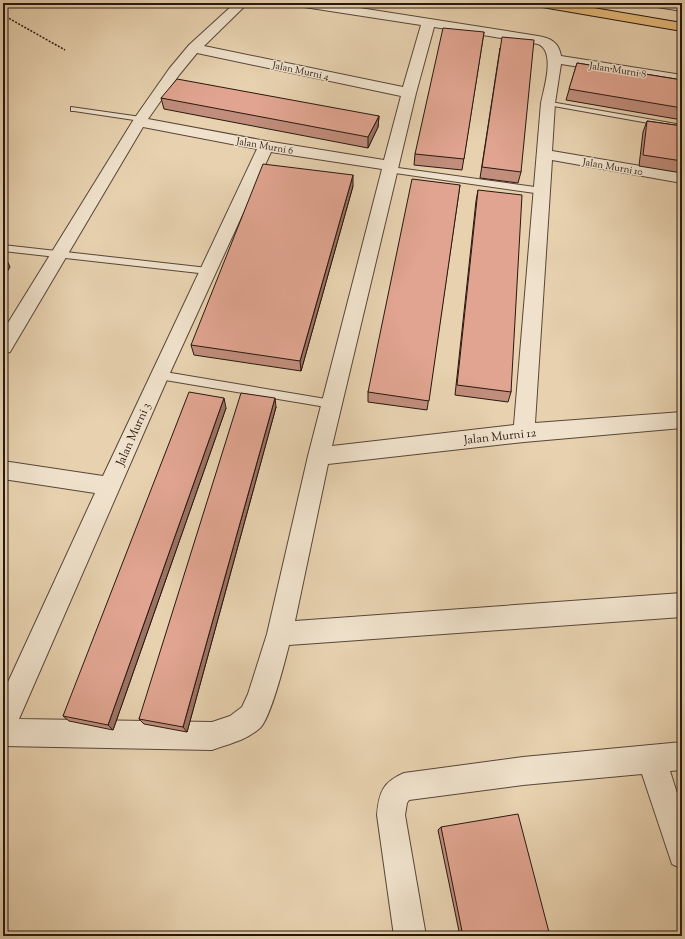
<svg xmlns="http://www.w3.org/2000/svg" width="685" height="939" font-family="'Sorts Mill Goudy',serif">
<rect width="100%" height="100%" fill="#e7d1af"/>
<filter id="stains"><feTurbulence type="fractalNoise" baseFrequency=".005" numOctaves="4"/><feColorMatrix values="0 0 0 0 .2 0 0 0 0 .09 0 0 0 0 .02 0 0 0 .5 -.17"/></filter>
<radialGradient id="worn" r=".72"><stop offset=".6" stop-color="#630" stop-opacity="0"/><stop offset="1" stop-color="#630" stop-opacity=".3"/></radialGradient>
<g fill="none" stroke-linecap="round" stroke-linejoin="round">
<g stroke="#584638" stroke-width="2">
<path id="lane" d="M545,101L682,125V129L548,105H545Z
M71,107L141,117L145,119L141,121L74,111H71Z
M391,167L542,188L546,191L542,194L388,172L387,170L388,168Z
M3,245L208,268L213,271L208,274L3,251Z
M159,371L332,400L336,401L338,404L336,407L332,408L159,379L155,378L154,375L155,372Z"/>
</g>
<g stroke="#584638" stroke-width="2">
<path id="street" d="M235,3H248L204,46L403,87L421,25L304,7L299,6L298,3H328L538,36C550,38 559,42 561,56L682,75V83L561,64L555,103L552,151L682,173V183L552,160L535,423L682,412V428L524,442L328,464L295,621L682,593V617L289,645C285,661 270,719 260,728C247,740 229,744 212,750L3,746V693L95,493L3,479V461L103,476L257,149L143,127L10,352L3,354V331L134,119L169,69L189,45ZM434,27L538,44C556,51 544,88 541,103L514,425L332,446L416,93ZM197,53L401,96L384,160L266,141L148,119L179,75ZM271,152L382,169L308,456L267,634L248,694L242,707L230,716L212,722L19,719L169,375Z
M650,3H682V11L651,6Z
M682,742V770L670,771L682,809V869L672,864L642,774L523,785L409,800L407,803L405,815L426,936H394L377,815C379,792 383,782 404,773L523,757Z"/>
</g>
<g stroke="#281810" stroke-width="2">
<path id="primary" d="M536,3H564L682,23V31L542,7L537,6Z"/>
</g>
<path stroke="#281810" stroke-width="1.5" stroke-dasharray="2 1.5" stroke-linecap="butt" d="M3,15L65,50"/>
<use href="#lane" fill="#efe1cb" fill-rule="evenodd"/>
<use href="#street" fill="#efe1cb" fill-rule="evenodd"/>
<use href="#primary" fill="#e4b878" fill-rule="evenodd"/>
</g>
<path fill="#c18d7c" stroke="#281810" d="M484,32L462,170L414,165L415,154Z
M500,48L521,172L518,183L480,178Z
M577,63L682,80V120L566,100Z
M161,98L379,116L378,127L368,148L164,109Z
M647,121L682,126V173L639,166L643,132Z
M460,185L427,410L368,402V392Z
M353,186L301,371L194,355L191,345Z
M478,190L511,392L508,402L455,395L476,201Z
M276,407L187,732L144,724L139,719Z
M226,408L113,730L69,721L63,716Z
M441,827L550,936H460L438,830Z"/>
<path fill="#9d7365" stroke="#281810" d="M379,116L378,127L368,148V137Z
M353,175V186L301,371L300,361Z
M5,256L10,267L3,279V259Z
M224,398L226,408L113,730L108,725Z
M275,398L276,407L187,732L183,727Z"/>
<path fill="#e0a490" stroke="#281810" d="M443,28L484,32L464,159L415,154Z
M502,37L534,40L521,172L482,167Z
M577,63L682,80V108L569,89Z
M177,79L379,116L368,137L161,98Z
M647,121L682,126V161L643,155Z
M263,164L353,175L300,361L191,345Z
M412,179L460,185L429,401L368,392Z
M478,190L522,195L511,392L457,385Z
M189,392L224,398L108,725L63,716Z
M241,393L275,398L183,727L139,719Z
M518,814L550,936H463L441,827Z"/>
<g text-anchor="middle" stroke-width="3" stroke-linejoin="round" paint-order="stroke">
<g font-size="10" fill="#281810" stroke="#efe1cb">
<text transform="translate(618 69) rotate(9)" y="4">Jalan Murni 8</text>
<text transform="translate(301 70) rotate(12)" y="4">Jalan Murni 4</text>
<text transform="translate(265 145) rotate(10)" y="4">Jalan Murni 6</text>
<text transform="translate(613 166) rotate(10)" y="4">Jalan Murni 10</text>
</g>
<g font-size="12" fill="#281810" stroke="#efe1cb">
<text transform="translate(133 434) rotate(-66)" y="4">Jalan Murni 3</text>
<text transform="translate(500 436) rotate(-6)" y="4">Jalan Murni 12</text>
</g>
</g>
<rect width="685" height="939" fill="none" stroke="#e7d1af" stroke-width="16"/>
<rect x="4" y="4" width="677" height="931" fill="none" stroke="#281810" stroke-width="2"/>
<rect x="8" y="8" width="669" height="923" fill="none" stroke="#281810"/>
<rect width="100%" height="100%" filter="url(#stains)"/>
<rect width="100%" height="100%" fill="url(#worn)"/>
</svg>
